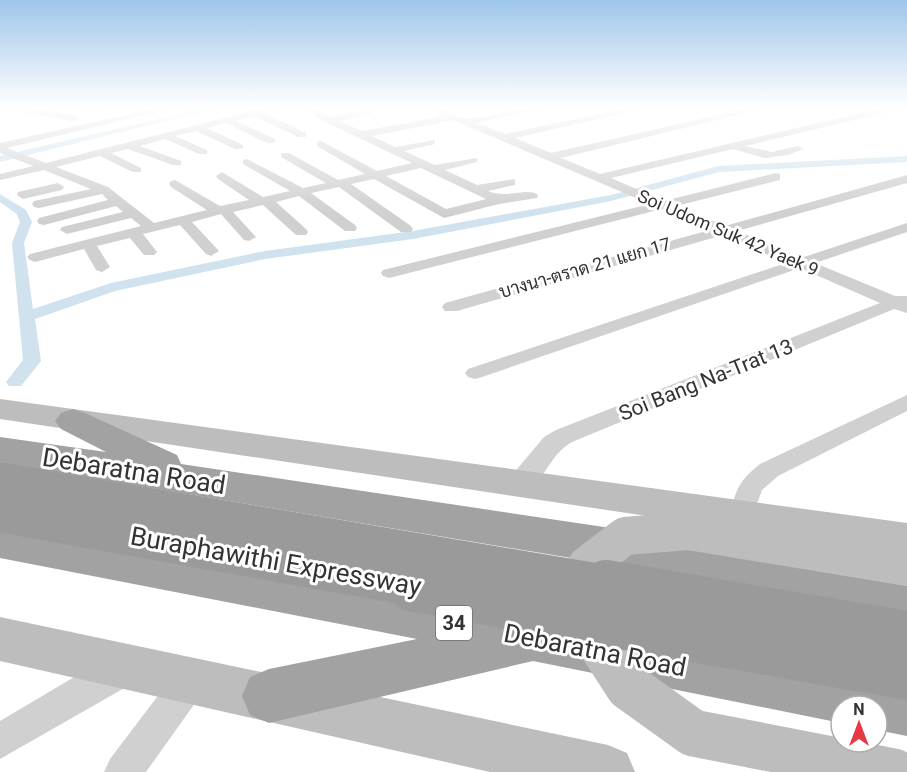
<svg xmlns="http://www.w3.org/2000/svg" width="907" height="772" font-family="Roboto,Sarabun,sans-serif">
<rect width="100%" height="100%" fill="#fff"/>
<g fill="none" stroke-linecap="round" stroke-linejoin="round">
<path fill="#cfe2ee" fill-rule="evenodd" d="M214,106H227L0,162V156Z
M907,156V162L719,172L611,201L413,239L265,259L115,291L35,319L41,361L21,386H9L6,382L23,360L12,243L20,222L17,214L0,202V194L26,210L32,222L24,243L33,309L111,283L265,251L413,231L611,195L718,166Z"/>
<path fill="#d0d0d0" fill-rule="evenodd" d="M0,106H16L74,115L79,118L74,121L1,109Z
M71,106H90L104,110L99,113Z
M166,106H182L7,148L46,163L272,106H286L264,113L306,133V137H298L254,116L236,121L275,139V143H267L226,123L207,128L243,145V149H235L196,131L175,136L207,150V154H199L165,139L140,146L181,161V165H173L128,149L111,153L141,168V172H133L100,156L56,167L108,187L154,223L207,210L171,187L169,184L171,181L175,180L220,206L249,200L218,179L216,176L222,172L263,197L290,191L243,164V160L247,159L303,188L326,183L281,157V153H289L338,180L365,174L317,146V142L321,141L377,171L412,163L325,122L297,106H308L331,117L371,110V114L339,121L362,131L444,116L425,106C441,106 455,119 469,118C497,117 524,105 553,106L476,123L505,134L638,106H655L515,138L551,153L758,106H774L561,158L600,174L890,106H905L904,108L745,146L772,152L798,146L803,149L788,155L765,158L733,149L611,178L664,201L776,173L780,174V180L676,206L725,226L907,175V183L737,231L801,258L907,223V232L815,263L895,296H907V313L894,309L572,442C551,454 547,475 530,488C525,493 519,491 512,489L508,482L512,475L544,437L556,430L880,303L800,268L482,377L475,379L468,377L465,373L468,369L786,263L723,235L457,311H445L442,307L445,303L710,230L662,209L389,278L383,276L381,273L383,270L650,204L453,120L372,136L395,147L435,140V144L404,151L435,165L477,158V162L445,170L477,185L515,179V185L488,191C507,199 528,187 538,195L537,198L499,204L444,218L374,179L351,184L411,226L413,229L411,232H401L339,187L311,193L355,225L357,228L355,231H345L299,196L276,202L306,229L308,232L306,235H296L263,205L233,212L256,237L249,241L244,240L221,214L192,222L219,251L211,256L206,254L180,225L143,234L157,252L154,255H144L130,238L97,246L110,267L102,272L96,270L84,249L35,262L30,260L27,257L30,254L141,226L131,218L67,234L60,230L62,227L123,212L116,206L44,225L39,224L37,221L39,218L108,200L102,194L39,208L34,207L32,204L34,201L91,189L44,170L0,180V174L33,166L0,153V143ZM421,168L486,199L446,209L386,176Z
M58,183L64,187L62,190L23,199L17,195L18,192Z
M907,395V411L778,476L762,490L751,521L742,524L733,521L729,514C738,487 738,482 760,464Z
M123,654L135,658L140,670L135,682L0,759V721L81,673Z
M191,663L203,668L208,680L203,692L146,772H104L110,759L179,668Z"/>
<path fill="#bdbdbd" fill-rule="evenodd" d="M0,399L907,523V555L0,419Z
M0,617L608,745L627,753L635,772H490L0,661Z"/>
<path fill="#a2a2a2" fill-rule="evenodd" d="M73,409L85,413L177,455L181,464L907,572V614L0,463V437L106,452L61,429L55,421L61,413Z
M0,522L536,614L907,682V736L877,730V706H841V723L533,661L269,723L250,715L242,696L250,677L269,669L417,639L0,558Z"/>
<path stroke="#bdbdbd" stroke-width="38" d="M587,587V565L625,536L689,531L907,567"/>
<path stroke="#bdbdbd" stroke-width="47" d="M587,586V622L629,687L693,733L894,772"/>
<path stroke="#9a9a9a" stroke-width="41" d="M0,483L615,587
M0,512L422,587"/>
<path stroke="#9a9a9a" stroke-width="52" d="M414,586L907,674
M606,586L907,637"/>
</g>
<linearGradient id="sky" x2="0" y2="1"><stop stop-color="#9ec6ea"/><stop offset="0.5" stop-color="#fff"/><stop offset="1" stop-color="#fff" stop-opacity="0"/></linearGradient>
<rect width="907" height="214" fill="url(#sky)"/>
<g text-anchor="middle" stroke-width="6" stroke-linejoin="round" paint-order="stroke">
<g font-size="18" fill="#333" stroke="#fff">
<text transform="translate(728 233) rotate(23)" y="6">Soi Udom Suk 42 Yaek 9</text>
<text transform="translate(585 268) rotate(-16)" y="6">บางนา-ตราด 21 แยก 17</text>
</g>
<rect fill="#fff" stroke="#707070" stroke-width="1.5" x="436" y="606" width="36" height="34" rx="4.5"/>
<g font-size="20" font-weight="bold" fill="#333">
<text x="454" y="630">34</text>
</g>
<g font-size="21" fill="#333" stroke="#fff">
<text transform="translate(706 380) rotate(-22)" y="7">Soi Bang Na-Trat 13</text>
</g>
<g font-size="26" fill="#333" stroke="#fff">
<text transform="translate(134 471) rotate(9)" y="9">Debaratna Road</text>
<text transform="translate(276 561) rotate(10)" y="9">Buraphawithi Expressway</text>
<text transform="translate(595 650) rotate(11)" y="9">Debaratna Road</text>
</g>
</g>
<g transform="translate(859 724)"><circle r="28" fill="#ffffff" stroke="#adadad" stroke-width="1.5"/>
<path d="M0-4.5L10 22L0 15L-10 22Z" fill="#e63946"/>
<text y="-9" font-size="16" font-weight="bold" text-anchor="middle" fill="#333333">N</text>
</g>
</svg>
